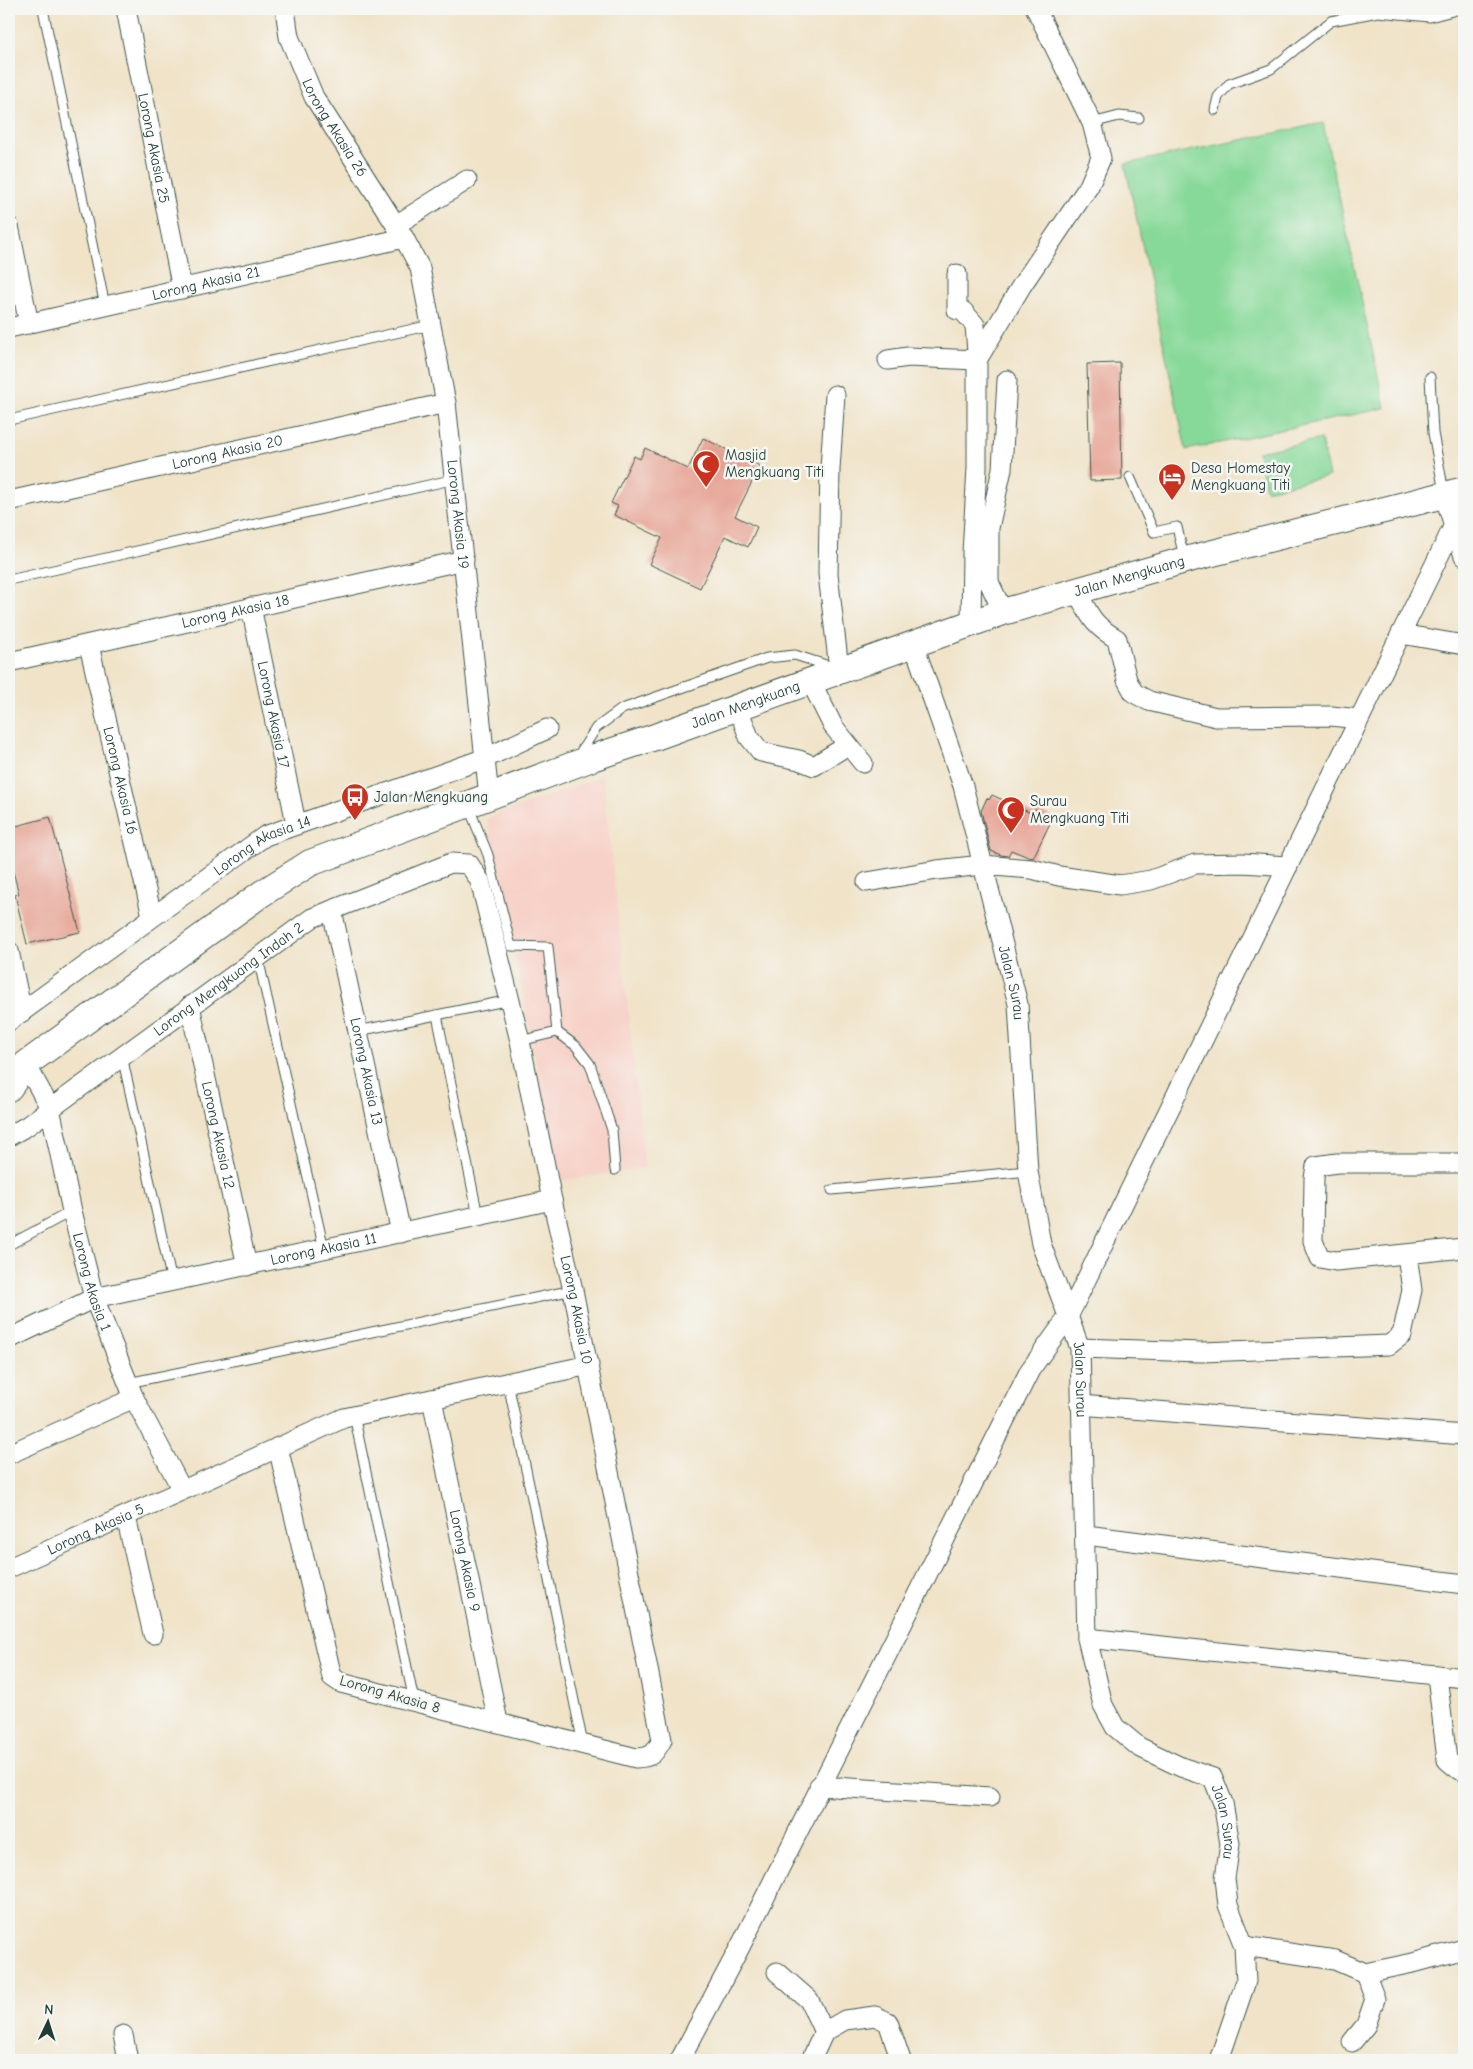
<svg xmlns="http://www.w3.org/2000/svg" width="1473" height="2069" font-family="'Comic Neue',sans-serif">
<rect width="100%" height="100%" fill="#f6f6f2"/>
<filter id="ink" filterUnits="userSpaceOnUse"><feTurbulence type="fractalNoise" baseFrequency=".02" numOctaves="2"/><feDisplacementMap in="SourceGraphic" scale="10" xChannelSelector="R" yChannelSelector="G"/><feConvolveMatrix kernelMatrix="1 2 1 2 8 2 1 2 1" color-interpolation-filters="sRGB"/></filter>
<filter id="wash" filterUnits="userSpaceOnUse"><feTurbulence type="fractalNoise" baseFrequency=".0096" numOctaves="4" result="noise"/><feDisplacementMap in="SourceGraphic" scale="20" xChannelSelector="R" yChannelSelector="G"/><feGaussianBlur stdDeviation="1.12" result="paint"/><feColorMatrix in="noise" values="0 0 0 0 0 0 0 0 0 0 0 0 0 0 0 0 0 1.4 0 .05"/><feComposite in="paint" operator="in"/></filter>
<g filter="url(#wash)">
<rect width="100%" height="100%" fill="#f0e3c8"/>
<path fill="#f7d1c7" d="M603,776L645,1168L560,1181L487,818Z"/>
<path fill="#87d999" stroke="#538b66" d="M1323,123L1385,408L1186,450L1125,164Z
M1321,439L1329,476L1266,490L1258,452Z"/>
<g id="blocks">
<path fill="#e6a192" d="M1120,363L1122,480L1090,481L1087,364Z
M703,438L760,466L735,516L757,527L748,547L725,536L700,588L649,564L662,538L614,515L618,506L611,503L634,456L640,459L645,448L688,469Z
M992,795L1033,814L1035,809L1053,817L1033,858L1028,857L1011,850L1008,856L1001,855L991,851L981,811L987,798L989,800Z
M50,817L80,932L27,944L15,895L19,894L9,856V828Z"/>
</g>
</g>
<g filter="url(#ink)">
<use href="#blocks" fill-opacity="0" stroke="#3e564a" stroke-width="1"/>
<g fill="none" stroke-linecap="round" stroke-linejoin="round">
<g stroke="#3e564a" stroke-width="11">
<path id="lane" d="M43,9L105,306
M1215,110L1218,97L1229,84L1271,69L1331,21L1378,12L1430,17L1460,9
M1092,123L1119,116L1139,118
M1430,377L1433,433L1444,492
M9,420L431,325
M1130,477L1154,532L1177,527L1184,557
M9,580L455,479
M578,756L596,728L622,709L767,658L795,655L832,667
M468,805L488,855L511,946L548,947L557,1032L576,1046L590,1064L612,1130L615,1170
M258,958L324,1249
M437,1015L478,1216
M358,1031L510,1000
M520,1041L557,1032
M122,1056L172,1282
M832,1190L1028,1171
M9,1245L72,1211
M128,1383L573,1290
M508,1383L583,1744
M354,1415L414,1701"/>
</g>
<g stroke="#3e564a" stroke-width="21">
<g id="street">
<path id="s1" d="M126,9L182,289"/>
<path id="s2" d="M285,9L289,37L314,97L404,238L420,268L446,403L489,796"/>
<path d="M396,225L467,180"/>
<path d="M9,226L29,324"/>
<path d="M957,274V310L963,311L975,325L977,352V468L972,553L971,623"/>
<path id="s3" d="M9,328L404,238"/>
<path d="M888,360L908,357L977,360L1022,285L1089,186L1101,158L1092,123L1036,9"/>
<path d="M835,395L830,469L828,574L839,669"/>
<path d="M1444,495L1464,556"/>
<path id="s4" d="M9,501L446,403"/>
<path d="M1076,590C1090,615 1091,624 1117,639L1127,680L1134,693L1149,701L1216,717L1331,716L1359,719"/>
<path id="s5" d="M251,607L296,823"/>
<path d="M1003,612L989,582V528L1002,469L1007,380"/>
<path d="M1401,634L1464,645"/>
<path id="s6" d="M89,645L152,916"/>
<path id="s7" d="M914,645L963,786L1018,1004L1028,1171L1041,1244L1080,1348L1087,1638L1103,1705L1115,1727L1139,1747L1181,1767L1213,1778L1223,1803L1230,1844L1225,1878L1228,1905L1244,1946L1246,1981L1219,2060"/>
<path id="s8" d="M9,662L464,560"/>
<path d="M810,680L833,726L863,763"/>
<path d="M737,706L749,737L761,752L799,760L814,766L848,745"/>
<path d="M867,882L937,870L982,865L1032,869L1059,876L1120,885L1151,880L1195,864L1242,863L1288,866"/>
<path id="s9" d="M332,910L401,1233"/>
<path d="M9,951L22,1012"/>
<path id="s10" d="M190,1006L247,1266"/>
<path id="s11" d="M9,1021L265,836L486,758L547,729"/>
<path id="s12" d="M26,1064L50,1108L72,1211L94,1298L134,1398L182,1490"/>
<path id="s13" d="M9,1136L27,1126L312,918L451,863L469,864L480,881L520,1041L552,1200L573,1290L662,1740C654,1754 653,1757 636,1758L341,1683L332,1677L278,1447"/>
<path d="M1464,1163H1337L1316,1166L1314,1178L1313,1241L1320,1258L1336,1261L1464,1248"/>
<path id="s14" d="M9,1339L94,1298L552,1200"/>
<path d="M1080,1348L1201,1352L1389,1345L1402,1335L1412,1290L1407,1255"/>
<path id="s15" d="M432,1399L498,1722"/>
<path d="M1080,1405L1464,1435"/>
<path d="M9,1454L134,1398"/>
<path d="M126,1517L153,1634"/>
<path d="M1086,1535L1464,1584"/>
<path id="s16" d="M9,1568L344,1418L589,1365"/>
<path d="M1087,1638L1464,1678"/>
<path d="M1437,1675L1447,1760L1459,1770L1464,1771"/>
<path d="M819,1786L990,1797"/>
<path d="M1244,1946L1335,1960L1365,1973L1375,1999L1366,2025L1352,2042"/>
<path d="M777,1972L809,2000L824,2032"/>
<path d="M1365,1973L1413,1963L1464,1949"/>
<path d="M123,2035L128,2060"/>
<path d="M680,2060L740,1947L1030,1370L1068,1317L1454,525"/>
<path d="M811,2060L824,2032L845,2020L875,2016L888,2022L901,2060"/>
</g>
</g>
<g stroke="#3e564a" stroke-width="28">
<g id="secondary">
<path id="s17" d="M9,1088L26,1064L261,894L310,863L592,758L655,737L1003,612L1185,560L1464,490"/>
</g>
</g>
<use href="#lane" stroke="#fff" stroke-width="9"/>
<use href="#street" stroke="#fff" stroke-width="19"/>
<use href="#secondary" stroke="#fff" stroke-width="26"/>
</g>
</g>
<defs>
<g id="mosque-pin" transform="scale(1.4375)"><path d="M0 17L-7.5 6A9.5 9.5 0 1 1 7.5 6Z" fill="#c8321e" stroke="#f6f6f2"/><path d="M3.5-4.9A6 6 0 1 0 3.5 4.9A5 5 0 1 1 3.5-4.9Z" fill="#fff"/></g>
<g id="hotel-pin" transform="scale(1.4375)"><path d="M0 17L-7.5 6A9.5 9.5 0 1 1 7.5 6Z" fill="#c8321e" stroke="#f6f6f2"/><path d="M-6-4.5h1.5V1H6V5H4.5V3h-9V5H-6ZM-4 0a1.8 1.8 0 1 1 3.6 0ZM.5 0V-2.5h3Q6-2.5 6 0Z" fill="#fff"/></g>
<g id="bus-pin" transform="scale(1.4375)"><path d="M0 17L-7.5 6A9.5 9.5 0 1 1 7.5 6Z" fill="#c8321e" stroke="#f6f6f2"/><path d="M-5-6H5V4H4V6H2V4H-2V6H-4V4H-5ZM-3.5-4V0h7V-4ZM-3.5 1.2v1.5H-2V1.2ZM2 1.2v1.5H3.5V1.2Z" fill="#fff"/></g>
</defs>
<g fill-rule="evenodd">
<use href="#mosque-pin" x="706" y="464"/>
<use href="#hotel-pin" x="1172" y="477"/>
<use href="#bus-pin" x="355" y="797"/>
<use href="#mosque-pin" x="1011" y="810"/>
</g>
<g text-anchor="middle" stroke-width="5" stroke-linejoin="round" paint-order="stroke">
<g font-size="15" fill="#1f3d34" stroke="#f6f6f2">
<text dy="5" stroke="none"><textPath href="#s2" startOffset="130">Lorong Akasia 26</textPath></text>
<text dy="5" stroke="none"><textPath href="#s1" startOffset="142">Lorong Akasia 25</textPath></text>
<text dy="5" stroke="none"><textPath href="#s3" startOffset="202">Lorong Akasia 21</textPath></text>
<text dy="5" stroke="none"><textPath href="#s4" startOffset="224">Lorong Akasia 20</textPath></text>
<text dy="5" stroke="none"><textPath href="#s2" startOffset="544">Lorong Akasia 19</textPath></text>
<text dy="5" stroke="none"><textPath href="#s17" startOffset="1246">Jalan Mengkuang</textPath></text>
<text dy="5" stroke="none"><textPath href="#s8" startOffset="232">Lorong Akasia 18</textPath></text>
<text dy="5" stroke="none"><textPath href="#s17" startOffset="841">Jalan Mengkuang</textPath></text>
<text dy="5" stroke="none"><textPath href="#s5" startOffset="110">Lorong Akasia 17</textPath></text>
<text dy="5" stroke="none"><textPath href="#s6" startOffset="139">Lorong Akasia 16</textPath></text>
<text dy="5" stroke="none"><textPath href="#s11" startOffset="309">Lorong Akasia 14</textPath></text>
<text dy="5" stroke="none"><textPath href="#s13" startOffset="270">Lorong Mengkuang Indah 2</textPath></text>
<text dy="5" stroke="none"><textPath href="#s7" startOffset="352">Jalan Surau</textPath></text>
<text dy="5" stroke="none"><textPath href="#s9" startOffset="165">Lorong Akasia 13</textPath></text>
<text dy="5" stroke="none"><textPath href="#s10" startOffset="132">Lorong Akasia 12</textPath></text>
<text dy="5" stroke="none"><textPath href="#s14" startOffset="329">Lorong Akasia 11</textPath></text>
<text dy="5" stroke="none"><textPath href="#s12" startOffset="229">Lorong Akasia 1</textPath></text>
<text dy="5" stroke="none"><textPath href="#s13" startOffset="1001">Lorong Akasia 10</textPath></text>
<text dy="5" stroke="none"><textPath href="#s7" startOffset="758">Jalan Surau</textPath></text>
<text dy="5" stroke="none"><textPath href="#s16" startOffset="95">Lorong Akasia 5</textPath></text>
<text dy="5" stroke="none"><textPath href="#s15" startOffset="165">Lorong Akasia 9</textPath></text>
<text transform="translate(390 1694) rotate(16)" y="5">Lorong Akasia 8</text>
<text dy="5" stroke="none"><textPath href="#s7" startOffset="1268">Jalan Surau</textPath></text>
</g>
<g font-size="15" fill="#1f3d34" stroke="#f6f6f2" text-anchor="start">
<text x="725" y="460">Masjid<tspan x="725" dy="17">Mengkuang Titi</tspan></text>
<text x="1191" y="473">Desa Homestay<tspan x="1191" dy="17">Mengkuang Titi</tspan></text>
<text x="374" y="802">Jalan Mengkuang</text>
<text x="1030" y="806">Surau<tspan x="1030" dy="17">Mengkuang Titi</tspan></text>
</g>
</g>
<rect width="1473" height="2069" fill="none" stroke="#f6f6f2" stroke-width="30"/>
<g transform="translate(48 2022) rotate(4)" stroke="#f6f6f2" stroke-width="4" paint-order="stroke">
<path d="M0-4L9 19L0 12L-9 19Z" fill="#1f3d34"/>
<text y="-8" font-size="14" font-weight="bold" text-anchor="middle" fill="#1f3d34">N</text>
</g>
</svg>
